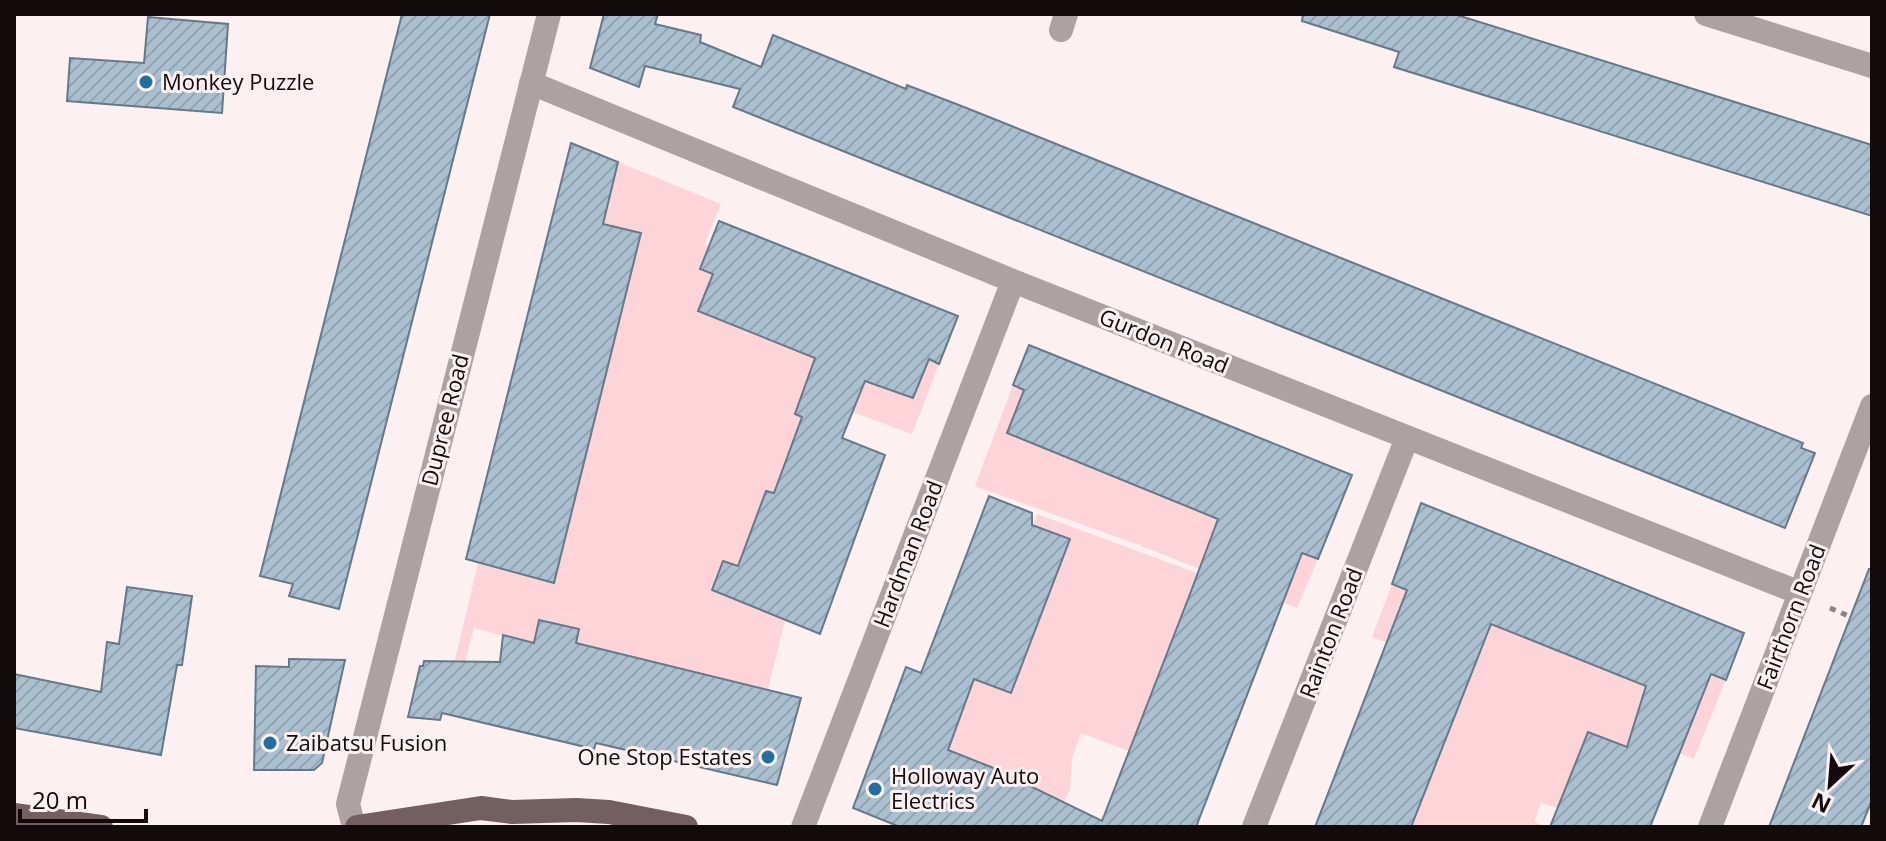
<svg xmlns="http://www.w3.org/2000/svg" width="1886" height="841" font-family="'Open Sans',sans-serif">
<defs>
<pattern id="building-hatch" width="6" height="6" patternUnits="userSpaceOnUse" patternTransform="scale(2)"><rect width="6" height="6" fill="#aac0d0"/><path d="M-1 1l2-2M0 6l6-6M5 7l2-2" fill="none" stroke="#91a4b1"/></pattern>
</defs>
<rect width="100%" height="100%" fill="#fcf0f1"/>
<path fill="#fdd4d8" d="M618,162L721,204L704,245L709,247L713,274L698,310L913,398L929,359L939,364L912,434L802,393L795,414L839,431L811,507L767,491L760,508L746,570L723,561L712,590L746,603L775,604L771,615L785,621L758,728L696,673L657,663L647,702L564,690L579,630L560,625L534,643L524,681L512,638L474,628L464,666L454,664L478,563L515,572L592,265L631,274L641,233L603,224Z
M1013,385L1024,390L1007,433L1318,559L1297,608L1139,545L975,486Z
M1037,514L1197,573L1190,594L1228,609L1181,618L1167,654L1196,689L1158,675L1129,751L1081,733L1072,758L1070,790L1063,803L944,748L974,679L1011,693L1026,655L989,640L996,621L1033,635L1047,598L1018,564L1055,578L1070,540L1033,525Z
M1392,584L1698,707L1711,674L1726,679L1694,759L1631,735L1626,746L1588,732L1558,808L1541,803L1534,822L1547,827H1403L1418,809L1432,773L1435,661L1372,637Z"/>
<path fill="url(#building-hatch)" stroke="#657988" stroke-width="2" d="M402,14H490L339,609L289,596L293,584L260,576Z
M604,14H658L655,24L701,35L700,42L761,67L773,35L906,89L907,85L964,107L1803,443L1801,448L1815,453L1785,528L733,107L740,89L645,66L639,87L590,68Z
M1303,14H1454L1872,145V216L1394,67L1399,52L1302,21Z
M148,17L228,24L222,113L67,101L70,58L144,63Z
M571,143L618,162L603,224L641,233L554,583L466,559Z
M719,221L958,316L939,364L929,359L913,398L865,381L842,438L885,455L820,634L712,590L723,561L738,566L766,491L774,493L802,417L795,414L815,358L698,311L713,274L700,269Z
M1029,345L1352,475L1318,559L1302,553L1196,827H900L853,808L906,667L921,673L989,496L1032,513V525L1070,539L1011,693L974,679L948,750L991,767L1102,821L1190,594L1218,519L1007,433L1024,390L1013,385Z
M1421,503L1744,633L1726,680L1711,674L1650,827H1550L1588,732L1627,747L1646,686L1491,624L1411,827H1315L1407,590L1392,584Z
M1869,569H1872V800L1861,827H1769Z
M127,587L192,596L182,665H177L161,755L14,728V674L101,692L107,642L119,644Z
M539,620L579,629L576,643L801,698L777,785L596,743L594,749L442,713L440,720L408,717L420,666H423L424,661L500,662L503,635L534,643Z
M289,659L345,660L322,763L314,770H254L256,666L289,667Z"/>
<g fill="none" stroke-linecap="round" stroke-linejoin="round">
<path stroke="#8c8283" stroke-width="5" stroke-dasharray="6 6" stroke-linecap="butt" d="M1830,608L1851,617"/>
<path stroke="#aea1a2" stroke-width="24" d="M1706,14L1872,66
M1061,30L1066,14
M531,83L1013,281L1800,593
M354,827L348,804L549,14
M803,827L1013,281
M1254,827L1407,438
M1710,827L1872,406"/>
<path stroke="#735e60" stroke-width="24" d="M14,815L101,827
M357,827L481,808L512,812L576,810L609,812L686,827"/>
</g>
<g fill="#206fa1" stroke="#fcf0f1" stroke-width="3">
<circle cx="146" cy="82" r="8"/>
<circle cx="270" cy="743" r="8"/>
<circle cx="768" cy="757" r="8"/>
<circle cx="875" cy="789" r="8"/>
</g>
<g text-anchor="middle" stroke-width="6" stroke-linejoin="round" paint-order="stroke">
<g font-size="22" fill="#130a0b" stroke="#fcf0f1" text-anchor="start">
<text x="162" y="90">Monkey Puzzle</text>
<text x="286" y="751">Zaibatsu Fusion</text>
<text x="752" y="765" text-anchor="end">One Stop Estates</text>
<text x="891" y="784">Holloway Auto<tspan x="891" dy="25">Electrics</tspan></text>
</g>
<g font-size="22" fill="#130a0b" stroke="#fcf0f1">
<text transform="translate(1164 341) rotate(22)" y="8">Gurdon Road</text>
<text transform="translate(445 420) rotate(-76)" y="8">Dupree Road</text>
<text transform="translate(908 554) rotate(-69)" y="8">Hardman Road</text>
<text transform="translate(1791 617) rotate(-69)" y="8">Fairthorn Road</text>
<text transform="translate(1331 633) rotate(-69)" y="8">Rainton Road</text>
</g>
</g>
<rect width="1886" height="841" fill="none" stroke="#130a0b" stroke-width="32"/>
<g transform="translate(1830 785) rotate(206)" stroke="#fcf0f1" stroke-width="6" paint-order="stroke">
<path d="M0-6L14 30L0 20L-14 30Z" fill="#130a0b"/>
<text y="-12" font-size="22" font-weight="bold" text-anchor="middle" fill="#130a0b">N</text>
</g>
<path d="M20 809v12h126v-12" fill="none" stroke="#130a0b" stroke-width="4"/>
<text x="32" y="809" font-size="24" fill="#130a0b" stroke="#fcf0f1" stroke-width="6" paint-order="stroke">20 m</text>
</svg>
